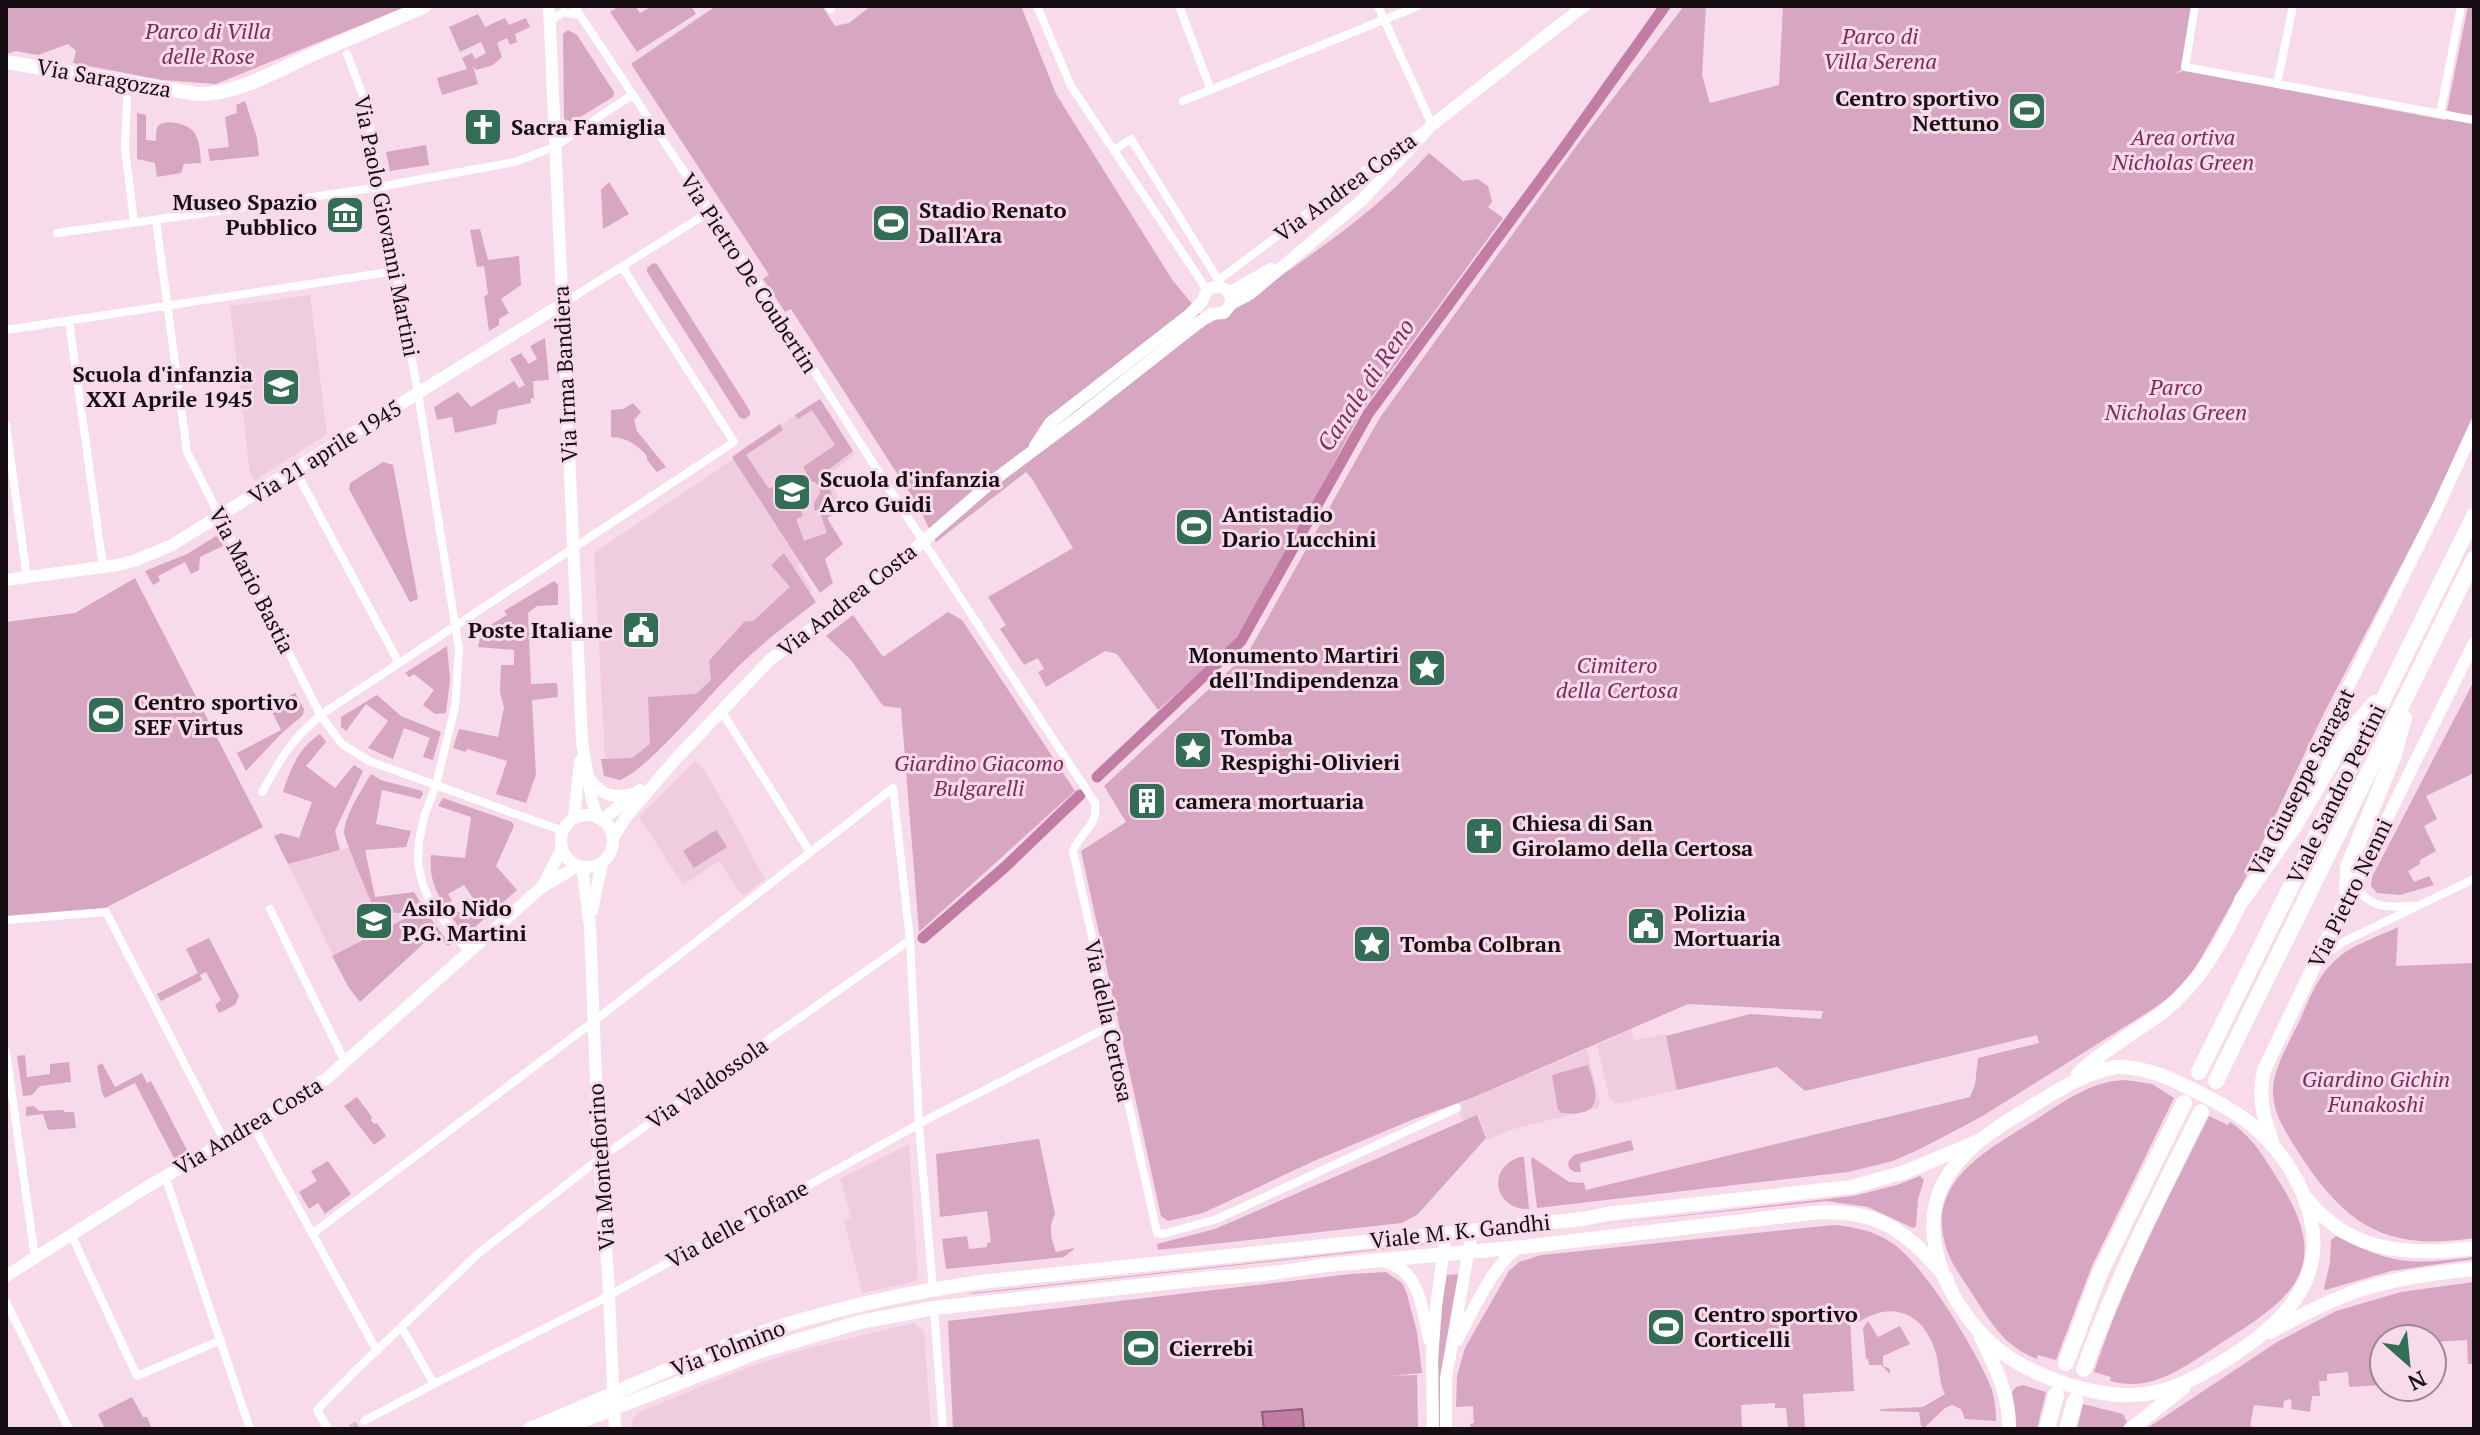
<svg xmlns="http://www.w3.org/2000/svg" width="2480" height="1435" font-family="'PT Serif',serif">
<rect width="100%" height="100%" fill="#f7dbea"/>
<path fill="#f0ccdf" d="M310,295L327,434L254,481L250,473L230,306Z
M820,399L855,454L829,474L842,510L827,517L835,540L797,565L812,590L760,635L651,744L632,758L605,759L594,553L729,462L745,447Z
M695,761L706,773L723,802L765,879L742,896L719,861L683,885L639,817Z
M348,848L351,850L373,904L400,913L420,902L435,925L349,988L288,864Z
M1631,1029L1634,1040L1666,1034L1677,1090L1616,1104L1610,1099L1597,1045Z
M1587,1049L1600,1104L1597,1108L1510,1130L1488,1140L1478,1115L1463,1121L1456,1105Z
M909,1144L918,1277L913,1282L862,1293L844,1220L851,1217L840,1179Z
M914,1323L924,1331L931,1429H633L632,1420L639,1412L749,1367L801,1350Z"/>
<path fill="#d7a6c1" d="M6,6H408L216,84L162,80L73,63L76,51L68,44L38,55L16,51L6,54Z
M619,6H635L640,13L652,6H691L696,14L637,52L610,12Z
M716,6H756L758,8L761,6H822L835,26L849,23L871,6H1021L1056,94L1173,281L1209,324C1286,272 1367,222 1429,153L1463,181L1478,179L1488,186L1492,202L1488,207L1503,218L1361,412L1296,534L1232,645L1158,710L1117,654L1105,651L1046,687L1038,672L1044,669L1038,658L1024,665L1000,629L1006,625L988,597L1073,548L1032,479L1026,472L936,542L918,506L791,309L785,312L763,279L769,275L631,64Z
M1684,6H1706L1702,75L1710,103L1779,85L1783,6H2195L2184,68L2173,75L2184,70L2445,120L2468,6H2474V413L2431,508L2324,713L2241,887L2192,974L2175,993L2153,1009L1981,1117L1922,1148L1893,1161L1848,1172L1537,1208L1531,1160L1532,1157L1569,1182L1584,1183L1586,1190L1970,1097L1975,1085L1978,1058L2039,1043L2037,1035L1805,1091L1777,1067L1677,1090L1666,1036L1750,1014L1821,1019L1823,1011L1688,1004L1474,1097L1414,1119L1314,1161L1203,1213L1168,1221L1161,1216L1081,851L1126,822L1104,786L1248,653L1379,419L1580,141Z
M478,14L485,27L505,18L509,25L526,18L530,27L515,34L517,42L510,45L507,38L497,43L502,57L493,65L476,70L473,66L478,84L442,95L437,78L467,69L462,58L472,53L475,59L486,53L481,42L460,52L449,27Z
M568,30L577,35L614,92L613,97L572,122L564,119L563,34Z
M245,101L257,138L259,156L210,161L208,149L229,147L225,117L237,113L236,105Z
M137,113L146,115V140L156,141C156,138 156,130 157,128C162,117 187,124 193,131C200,139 200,153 201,163L184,164L181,173L157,177L155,163L137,159Z
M426,145L429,165L390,171L386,152Z
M609,182L629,214L603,229L601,190Z
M480,229L488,260L519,256L521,285L501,299L509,313L499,319V325L489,331L484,296L488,294L484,266L477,267L470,230Z
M653,263L657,264L750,411V415L745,419L740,418L647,272V268Z
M545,338L549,380L533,381L534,398H531V403L498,410L496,424L455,433L452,417L437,420L434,407L458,392L471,407L514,381L519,388L525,385L510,359L521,353L529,364L537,359L530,346Z
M820,399L853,451L824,473L838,512L827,518L843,544L825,559L833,583L820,593L732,457L780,424L783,430L746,455L769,489L790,476L795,482C790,494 799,504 803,516L796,519L804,541L827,533L819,510L815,511C812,501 816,501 820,493C820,486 817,482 811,481L803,467L835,445L812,410L798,419L795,415Z
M633,403L641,412L634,420L637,431L666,467L657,472L647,460V456C636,444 628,438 611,437V410L623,409Z
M383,462L393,465L418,599L410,602L349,489L350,483Z
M216,536L220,539L223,546L200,557L199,570L191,574L185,562L158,576L160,581L153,585L145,571L187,554Z
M784,553L816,602C785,626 754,649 727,678C703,702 648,769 620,780L604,776L601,759L632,758L650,744L648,697L696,694L711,680L709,661L744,622L753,621L790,587L771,565Z
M135,578L263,827L105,908L6,917V622L75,613Z
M554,581L558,585V605L537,606L528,613L531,684L557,683L558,697L532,700L536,774L526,803L496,794L507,761L467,749L465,752L453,748L459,729L498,737L504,707L500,692L501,665H514V650L478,647L482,630L507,615L504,611Z
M948,612L962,620L1075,791L919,932L901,708L883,706L851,660L826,636L853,615L883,657Z
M447,646L450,679L446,713L435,714L423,705L434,690L414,674L409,677L405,673Z
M2474,681V773L2426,796L2437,819L2424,826L2436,851L2420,860V864L2408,871L2414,882L2429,876L2434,885L2400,895L2377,893L2371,886L2372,877Z
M295,693L304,709L303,715L282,733L246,771L237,753L281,730L269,706Z
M377,695L401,716L441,732L433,760L423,757L430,738L404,728L393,759L368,748L388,721L366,704L346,731L341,727V717Z
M320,734L326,742L306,766L335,788L354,765L363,771L335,831L340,850L288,864L274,836L281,833L299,838L312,802L283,792C290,770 299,747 320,734Z
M371,774L381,780L422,791L423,794L420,799L382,790L376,824L411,831L406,847L365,850L375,897L414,892L420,902L400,913L380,912C378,910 374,906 372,903C368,895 344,838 344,832C346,813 361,791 371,774Z
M443,798L512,822L514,826L496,866L517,890L467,934L463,933L451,916L459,911L464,918L479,907L464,885L448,894L452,901L444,905C434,889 429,874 431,855L465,858L471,817L438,806Z
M716,830L727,847L694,868L683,851Z
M424,909L450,945L448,946L435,933L360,1002L349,988L332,956Z
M2398,927L2396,966L2474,963V1238C2384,1252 2344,1224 2297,1150C2285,1131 2272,1112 2273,1088C2275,1065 2290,1041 2300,1020C2310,998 2318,974 2338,958C2352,945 2380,936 2398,927Z
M209,938L239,996L235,1005L219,1013L215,1005L221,1000L206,972L200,975L202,980L161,1001L157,994L198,973L186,949Z
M25,1055L27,1077L50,1074V1064L69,1062L71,1082L40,1086L32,1095L23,1096L17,1056Z
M102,1063L115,1087L142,1073L147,1083L151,1081L188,1152L175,1160L135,1083L105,1098L102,1093L97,1066Z
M1588,1065C1598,1095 1604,1117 1562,1113L1558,1110L1552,1075Z
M2125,1080L2152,1084L2174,1098L2092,1266L2056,1360L2038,1355L2037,1359C2005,1347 1991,1323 1973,1295C1965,1282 1954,1268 1948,1253C1922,1184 1984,1152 2032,1122C2061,1104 2089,1081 2125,1080Z
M357,1097L372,1117L371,1120L374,1124L377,1123L386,1136L374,1145L344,1106Z
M34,1106L39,1111L64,1110V1112H74L76,1128L48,1130L43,1114L26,1116V1107Z
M1477,1115L1486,1138L1418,1214L1402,1223L1158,1250L1157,1244L1215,1229Z
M2209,1116L2228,1125L2230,1122C2253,1137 2266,1160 2280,1183C2338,1274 2284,1303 2212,1349C2180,1370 2150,1392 2110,1381L2111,1377L2094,1372C2123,1283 2168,1199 2209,1116Z
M1039,1139L1055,1214C1048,1228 1051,1238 1056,1252L1074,1248V1249L1064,1257L946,1269L942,1239L967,1236L969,1249L987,1247V1243L991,1242L987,1211L940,1217L936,1154Z
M1631,1140L1634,1150L1580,1163L1581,1172H1574L1569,1168L1568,1162L1574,1155Z
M1520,1157H1524L1529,1209C1495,1210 1485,1168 1520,1157Z
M328,1161L351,1194L325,1214L318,1203L309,1209L299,1192L317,1181L311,1171Z
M1920,1176L1924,1180L1918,1199L1916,1226L1913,1228L1868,1207L1826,1201L1604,1224L1853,1196L1897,1185Z
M1834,1225C1854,1227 1875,1231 1892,1243C1924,1264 1978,1353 1992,1390C1995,1400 1996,1411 1996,1421L1965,1419L1961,1409L1952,1405L1945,1408L1924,1428L1921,1426L1919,1412L1880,1411L1881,1409L1923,1407L1945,1394C1938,1381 1940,1365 1935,1350C1923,1313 1892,1300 1859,1322L1850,1320L1854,1391L1803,1394L1805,1429H1788L1786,1408H1775V1403L1741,1405L1742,1429H1471L1470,1424L1474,1423L1473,1406L1456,1407L1457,1376L1465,1348L1509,1271L1519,1262L1541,1255Z
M2336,1236C2393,1265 2411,1265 2474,1257V1259L2391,1271L2325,1290L2324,1288L2330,1263L2331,1240Z
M1434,1243L1433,1244L971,1294V1293Z
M1386,1272L1402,1283L1406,1291L1417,1332L1422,1373L1390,1376L1417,1375L1418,1429H953L948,1321L1351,1274Z
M1459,1274L1457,1295L1441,1373V1429H1439C1438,1380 1436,1323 1447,1275Z
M2474,1282V1364H2468L2467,1340L2432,1342V1339H2384V1385L2349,1387L2348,1372L2327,1374V1381H2319L2320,1396H2312L2310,1412L2291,1409L2292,1401L2289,1399L2284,1401L2283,1408L2254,1405L2250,1426L2261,1429H2146L2277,1342L2336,1311L2401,1292Z
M1868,1321L1878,1337L1900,1326L1910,1344L1883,1356V1366L1890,1369V1374L1881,1365H1869L1868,1359H1866L1863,1328Z
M2023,1385L2046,1392L2037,1429H2016L2012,1392L2016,1387Z
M132,1397L143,1417H147L152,1429H105L98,1414Z
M2083,1404L2123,1414L2127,1422L2121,1429H2077Z"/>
<path fill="#c17da4" stroke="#8e5c78" stroke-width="2" d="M1302,1409L1304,1429H1264L1262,1412Z"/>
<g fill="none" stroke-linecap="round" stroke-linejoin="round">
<path stroke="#c17da4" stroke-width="11" d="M1097,777L1241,641L1368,414L1566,145L1665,6
M923,938L1005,867L1080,795"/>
<path stroke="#d5bcca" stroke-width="8" stroke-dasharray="8 4" stroke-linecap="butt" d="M351,1429L364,1421"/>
<path stroke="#fff" stroke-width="8" d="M574,6L769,300L906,515L1095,803C1099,826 1080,832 1073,851L1157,1233L1163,1234L1217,1219L1457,1108
M829,6L831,9
M1037,6L1071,86L1207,290
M1179,6L1211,90
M2195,6L2185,67L2474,120
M551,20L564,12L578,15
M347,54L365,101L418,393L459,649L455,707L436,785L424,817L419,842L418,865L423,885L430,902L468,952
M2277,84L2293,6
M127,99L125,149L134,222
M1183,101L1418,6
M2440,114L2461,6
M1114,150L1131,139L1219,281
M156,220L187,452L321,716L342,744L369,761L563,831
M57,233L212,212L373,188L515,162L554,147L632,95
M1220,279L1384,156L1432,125L1378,6
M562,304L709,212
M69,321L103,567
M6,330L396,271
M6,425L27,578
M295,470L399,663
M722,712L810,852
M893,788L910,940L919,1125L933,1290
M262,792C283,755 293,736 328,710L734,442L622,267
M2354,885C2372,910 2386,907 2415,906
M270,909L345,1062
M6,920L106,912L225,1142
M2321,957L2345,941L2474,879
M6,1052L35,1258
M253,1126L377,1351
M165,1176L250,1429
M71,1234L137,1376L221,1340
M312,1234L593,1022L893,788
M6,1302L69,1429
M934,1308L943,1429
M402,1328L434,1384
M364,1421L434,1384L597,1302L930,1118L1110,1026
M328,1429L317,1410L353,1373L479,1253L511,1228L599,1159L910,940"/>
<path stroke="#fff" stroke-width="12" d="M549,6L582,742L592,801L598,818
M1229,293L1271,269
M1035,446L1050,423L1189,315L1202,302L1207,290C1220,283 1232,289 1231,304
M6,580L118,565L134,561L172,545L562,304
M590,779C602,797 616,799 636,793
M561 841a26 26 0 1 1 52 0a26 26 0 1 1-52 0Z
M574,818L580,761
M602,820L640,790
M613,838L626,817L673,762L770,660L889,571L994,480L1081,415L1197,324L1211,314L1224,313L1231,304L1250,294L1362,200L1432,125L1584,6
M2260,864L2437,509L2474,429
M582,867L590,926L599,1159L608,1274L615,1429
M543,885L562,849
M2349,895L2474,643
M592,911L602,863
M1385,1262C1421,1270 1422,1310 1429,1340
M6,1276L147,1187L253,1126L327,1078L542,887L578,866
M1457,1340C1471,1315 1495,1260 1520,1247
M1433,1429L1432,1359L1436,1307L1446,1233
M1446,1429V1378L1472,1231"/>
<path stroke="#fff" stroke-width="14" d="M6,62L197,94C236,95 274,72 309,56C348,39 386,23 425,6
M2116,1067C2149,1066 2178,1082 2207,1097C2223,1105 2239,1114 2253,1126C2295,1162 2330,1227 2305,1282C2291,1313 2257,1340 2229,1358C2200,1376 2168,1394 2134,1395C2094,1397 2035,1377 2003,1353C1957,1319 1916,1245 1941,1188C1959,1150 1994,1129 2029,1108C2057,1091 2083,1073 2116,1067Z
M2078,1074C2104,1049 2135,1033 2164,1011C2200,982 2222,942 2242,900
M2272,1141C2263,1117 2258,1096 2264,1070L2347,898
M2307,1199C2351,1254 2411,1256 2474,1248
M2270,1332C2299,1316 2328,1301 2359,1290C2396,1278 2435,1273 2474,1269
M1981,1337C1995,1367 2010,1395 2009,1429
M530,1429C615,1395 698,1352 785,1325C851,1305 921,1290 989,1281L1583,1219L1607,1214L1852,1187L1905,1172L1979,1141
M561,1429L758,1352L860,1322L934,1308L1212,1278C1248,1276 1282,1273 1318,1266L1522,1247L1811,1213C1877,1208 1907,1230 1947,1279
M2131,1429L2184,1387"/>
<path stroke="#fff" stroke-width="16" d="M2347,898L2348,867L2393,757L2404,718
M2242,900L2295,825L2348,734L2375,703
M2199,1072L2474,516
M2216,1081L2474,559
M2066,1363L2100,1273L2184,1103
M2084,1369C2116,1280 2159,1196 2201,1112
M2047,1429L2056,1395
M2067,1429L2075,1401"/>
</g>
<defs>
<g id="stadium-square" transform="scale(2)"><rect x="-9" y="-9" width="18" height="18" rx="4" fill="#336d55" stroke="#f7dbea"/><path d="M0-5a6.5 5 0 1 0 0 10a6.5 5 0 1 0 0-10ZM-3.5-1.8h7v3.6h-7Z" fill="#fff"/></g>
<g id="church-square" transform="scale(2)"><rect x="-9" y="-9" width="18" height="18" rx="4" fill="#336d55" stroke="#f7dbea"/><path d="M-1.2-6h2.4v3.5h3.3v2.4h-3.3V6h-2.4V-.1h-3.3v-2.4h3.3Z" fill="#fff"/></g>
<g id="museum-square" transform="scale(2)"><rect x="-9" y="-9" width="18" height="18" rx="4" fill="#336d55" stroke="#f7dbea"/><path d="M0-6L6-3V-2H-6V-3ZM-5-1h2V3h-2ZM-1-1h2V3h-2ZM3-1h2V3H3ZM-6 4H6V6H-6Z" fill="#fff"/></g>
<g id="school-square" transform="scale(2)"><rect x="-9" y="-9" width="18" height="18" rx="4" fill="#336d55" stroke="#f7dbea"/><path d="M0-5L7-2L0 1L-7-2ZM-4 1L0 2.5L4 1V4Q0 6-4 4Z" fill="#fff"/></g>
<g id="civic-square" transform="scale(2)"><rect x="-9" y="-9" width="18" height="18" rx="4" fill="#336d55" stroke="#f7dbea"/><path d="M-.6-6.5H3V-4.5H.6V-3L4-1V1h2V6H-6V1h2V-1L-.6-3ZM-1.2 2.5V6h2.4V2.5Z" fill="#fff"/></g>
<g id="sight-square" transform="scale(2)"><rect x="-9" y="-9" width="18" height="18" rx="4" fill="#336d55" stroke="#f7dbea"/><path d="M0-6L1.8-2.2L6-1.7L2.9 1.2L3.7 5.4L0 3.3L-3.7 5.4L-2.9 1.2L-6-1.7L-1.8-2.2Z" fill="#fff"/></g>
<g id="building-square" transform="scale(2)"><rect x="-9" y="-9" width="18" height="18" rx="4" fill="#336d55" stroke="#f7dbea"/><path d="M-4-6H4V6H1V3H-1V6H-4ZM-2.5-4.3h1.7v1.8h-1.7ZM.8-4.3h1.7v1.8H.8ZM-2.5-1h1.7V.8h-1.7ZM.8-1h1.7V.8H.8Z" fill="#fff"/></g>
</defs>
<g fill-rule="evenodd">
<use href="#stadium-square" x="2027" y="111"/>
<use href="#church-square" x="483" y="127"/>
<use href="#museum-square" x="345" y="215"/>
<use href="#stadium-square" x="891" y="223"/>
<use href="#school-square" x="281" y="387"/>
<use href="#school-square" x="792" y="492"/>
<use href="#stadium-square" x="1194" y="527"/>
<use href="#civic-square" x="641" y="630"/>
<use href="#sight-square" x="1427" y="668"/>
<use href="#stadium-square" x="106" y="715"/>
<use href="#sight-square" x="1193" y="750"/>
<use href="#building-square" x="1147" y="801"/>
<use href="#church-square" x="1484" y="836"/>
<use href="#school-square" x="374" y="921"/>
<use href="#civic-square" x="1646" y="926"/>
<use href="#sight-square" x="1372" y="944"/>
<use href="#stadium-square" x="1666" y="1327"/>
<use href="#stadium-square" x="1141" y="1348"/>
</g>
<g text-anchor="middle" stroke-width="6" stroke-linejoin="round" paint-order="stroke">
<g font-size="22" font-style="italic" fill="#7b295d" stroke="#f7dbea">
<text x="208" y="39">Parco di Villa<tspan x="208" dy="25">delle Rose</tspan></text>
<text x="1880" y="44">Parco di<tspan x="1880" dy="25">Villa Serena</tspan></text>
<text x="2183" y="145">Area ortiva<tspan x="2183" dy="25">Nicholas Green</tspan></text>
<text x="2176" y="395">Parco<tspan x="2176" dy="25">Nicholas Green</tspan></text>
<text x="1617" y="673">Cimitero<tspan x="1617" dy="25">della Certosa</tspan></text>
<text x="979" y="771">Giardino Giacomo<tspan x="979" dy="25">Bulgarelli</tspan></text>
<text x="2376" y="1087">Giardino Gichin<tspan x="2376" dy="25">Funakoshi</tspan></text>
</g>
<g font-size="22" fill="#170e13" stroke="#f7dbea">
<text transform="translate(104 78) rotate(10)" y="8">Via Saragozza</text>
<text transform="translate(1345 187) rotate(-36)" y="8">Via Andrea Costa</text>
<text transform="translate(387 226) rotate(79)" y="8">Via Paolo Giovanni Martini</text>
<text transform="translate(749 273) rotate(57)" y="8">Via Pietro De Coubertin</text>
<text transform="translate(565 374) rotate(-93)" y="8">Via Irma Bandiera</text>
<text transform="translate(325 452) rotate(-32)" y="8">Via 21 aprile 1945</text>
<text transform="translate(252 580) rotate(63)" y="8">Via Mario Bastia</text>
<text transform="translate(847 600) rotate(-38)" y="8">Via Andrea Costa</text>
<text transform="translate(2301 782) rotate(-63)" y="8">Via Giuseppe Saragat</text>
<text transform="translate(2336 794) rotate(-64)" y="8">Viale Sandro Pertini</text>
<text transform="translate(2350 893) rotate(-64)" y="8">Via Pietro Nenni</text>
<text transform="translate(1109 1021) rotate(78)" y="8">Via della Certosa</text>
<text transform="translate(707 1083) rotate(-35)" y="8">Via Valdossola</text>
<text transform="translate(248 1126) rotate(-31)" y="8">Via Andrea Costa</text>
<text transform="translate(601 1167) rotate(-94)" y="8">Via Montefiorino</text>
<text transform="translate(737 1224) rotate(-29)" y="8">Via delle Tofane</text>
<text transform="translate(1460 1231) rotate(-6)" y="8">Viale M. K. Gandhi</text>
<text transform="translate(728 1348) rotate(-21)" y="8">Via Tolmino</text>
</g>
<g font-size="22" font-weight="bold" fill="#170e13" stroke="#f7dbea" text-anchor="start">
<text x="1999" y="106" text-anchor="end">Centro sportivo<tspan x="1999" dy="25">Nettuno</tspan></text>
<text x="511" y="135">Sacra Famiglia</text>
<text x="317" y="210" text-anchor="end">Museo Spazio<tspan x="317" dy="25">Pubblico</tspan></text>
<text x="919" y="218">Stadio Renato<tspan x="919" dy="25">Dall'Ara</tspan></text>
<text x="253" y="382" text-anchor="end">Scuola d'infanzia<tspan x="253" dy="25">XXI Aprile 1945</tspan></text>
<text x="820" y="487">Scuola d'infanzia<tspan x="820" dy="25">Arco Guidi</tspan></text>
<text x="1222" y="522">Antistadio<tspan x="1222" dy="25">Dario Lucchini</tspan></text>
<text x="613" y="638" text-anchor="end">Poste Italiane</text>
<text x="1399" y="663" text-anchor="end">Monumento Martiri<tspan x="1399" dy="25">dell'Indipendenza</tspan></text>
<text x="134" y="710">Centro sportivo<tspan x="134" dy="25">SEF Virtus</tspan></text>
<text x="1221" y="745">Tomba<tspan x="1221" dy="25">Respighi-Olivieri</tspan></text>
<text x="1175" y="809">camera mortuaria</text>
<text x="1512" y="831">Chiesa di San<tspan x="1512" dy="25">Girolamo della Certosa</tspan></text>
<text x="402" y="916">Asilo Nido<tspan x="402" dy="25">P.G. Martini</tspan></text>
<text x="1674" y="921">Polizia<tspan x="1674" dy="25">Mortuaria</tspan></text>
<text x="1400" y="952">Tomba Colbran</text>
<text x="1694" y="1322">Centro sportivo<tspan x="1694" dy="25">Corticelli</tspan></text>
<text x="1169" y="1356">Cierrebi</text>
</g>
<g font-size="24" font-style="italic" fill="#802e62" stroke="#f7dbea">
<text transform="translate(1366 385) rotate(-56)" y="8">Canale di Reno</text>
</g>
</g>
<rect width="2480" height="1435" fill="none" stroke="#170e13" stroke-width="16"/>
<g transform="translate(2408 1363) rotate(153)"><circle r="38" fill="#f7dbea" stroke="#9d8994" stroke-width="2"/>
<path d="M0-6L14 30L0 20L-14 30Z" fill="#336d55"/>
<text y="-12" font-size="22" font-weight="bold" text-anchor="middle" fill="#170e13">N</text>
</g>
</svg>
